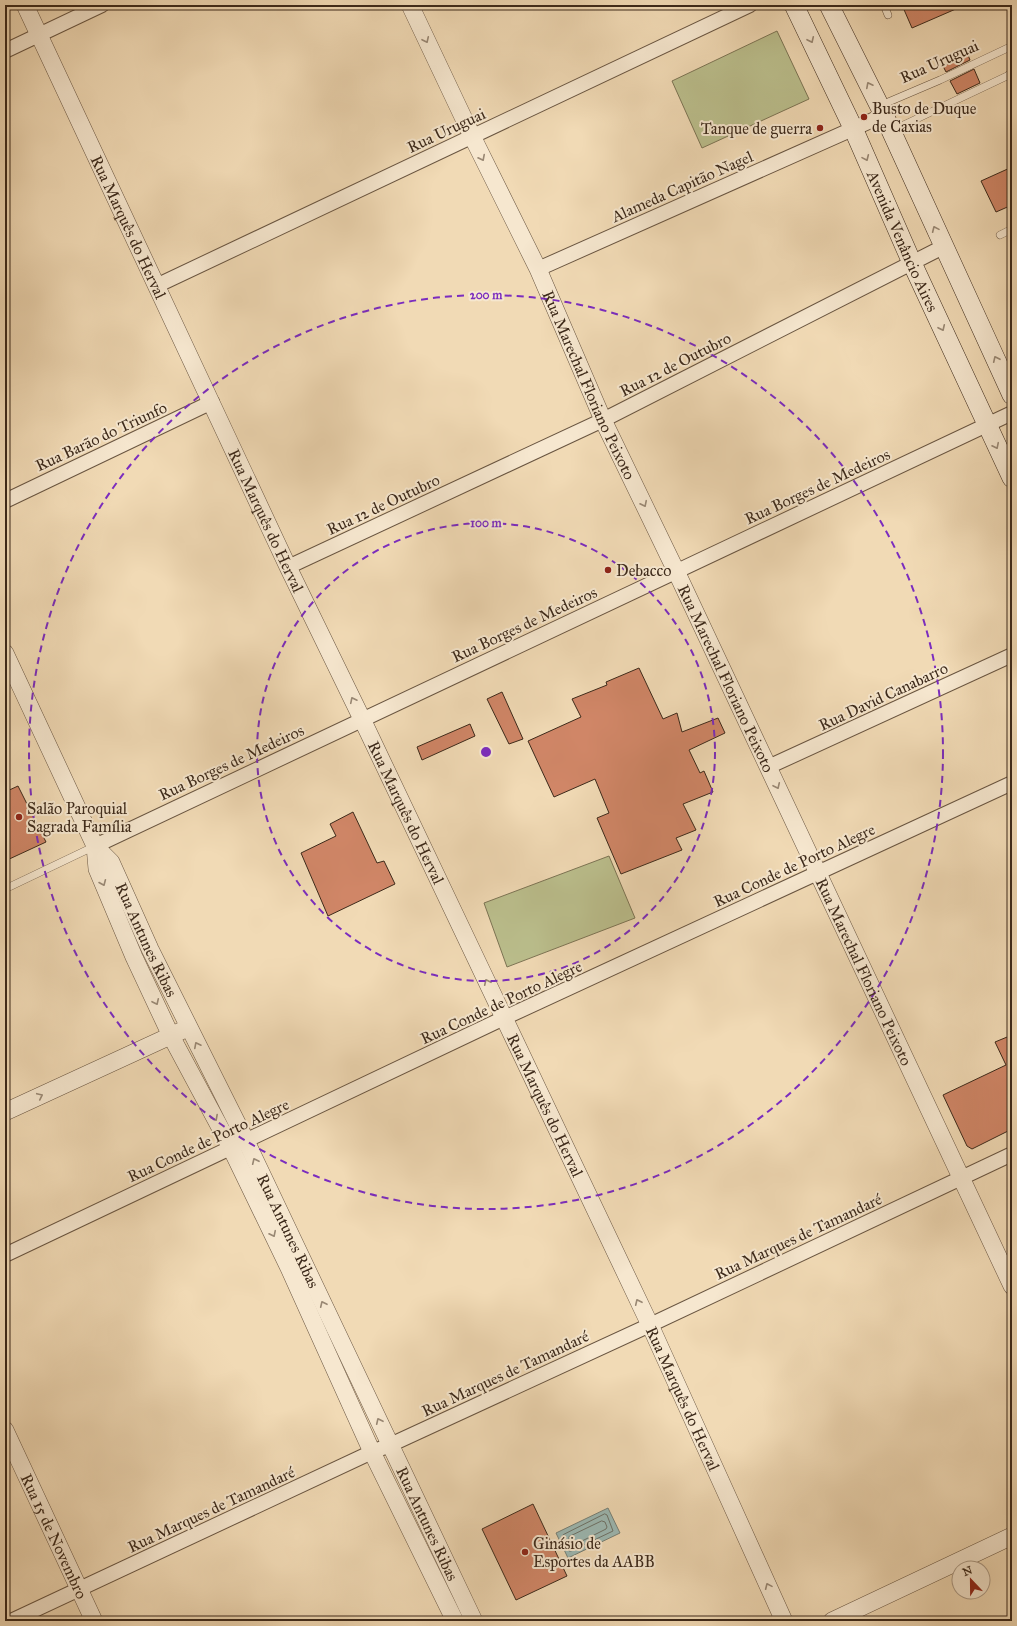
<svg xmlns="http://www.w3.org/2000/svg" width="1017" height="1626" font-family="'IM FELL Great Primer',serif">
<rect width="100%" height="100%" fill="#f1dab5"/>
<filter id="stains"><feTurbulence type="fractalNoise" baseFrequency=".005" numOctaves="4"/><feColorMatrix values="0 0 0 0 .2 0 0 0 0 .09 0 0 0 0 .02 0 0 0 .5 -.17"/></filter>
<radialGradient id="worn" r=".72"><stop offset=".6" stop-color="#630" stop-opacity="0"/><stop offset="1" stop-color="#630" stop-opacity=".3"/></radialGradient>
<path fill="#bbbf8d" stroke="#7c7454" d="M777,31L809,99L702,148L672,81Z
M609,856L635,918L507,967L484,903Z"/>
<path fill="#9cb9b4" stroke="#767f76" d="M608,1508L620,1533L568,1558L556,1533Z"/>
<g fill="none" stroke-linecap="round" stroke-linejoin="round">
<path stroke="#6c7167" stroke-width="1" d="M605,1514L607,1515L613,1531L571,1551H569L562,1537L563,1535Z
M602,1521L605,1522L607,1527L606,1529L574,1545L571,1544L569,1539V1537Z"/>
</g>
<path fill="#d08667" stroke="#3c291a" d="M902,5H965L912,28Z
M968,55L970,60L946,72L943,66Z
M974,69L980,83L957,94L950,81Z
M1012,167V205L996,212L981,181Z
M639,668L663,719L677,713L682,732L718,718L725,733L689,750L700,773L704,771L713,792L683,804L696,830L676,838L682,850L621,874L597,818L609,813L595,779L554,797L528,741L581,717L572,699L607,685L606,682Z
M502,692L523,739L509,744L487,699Z
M470,724L475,736L422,760L417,747Z
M18,786L46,842L5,861V792Z
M353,812L377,863L384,861L395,884L328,916L301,853L336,836L330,824Z
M1012,1035V1129L972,1149L967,1146L943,1095L1006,1065L995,1042Z
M533,1504L567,1576L516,1600L482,1529Z"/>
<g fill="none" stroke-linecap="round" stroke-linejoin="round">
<g stroke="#695541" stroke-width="8">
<path id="service" d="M884,5L888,15
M879,106L940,80L1012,46
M891,131L1007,76L1012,72
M1000,235L1012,229
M5,889L95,846"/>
</g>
<g stroke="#695541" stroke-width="16">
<path id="minor" d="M5,51L102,5
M538,269L884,115
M156,286L750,5
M5,501L212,402
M288,567L603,420L943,247
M768,767L1012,655
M95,846L1012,413
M5,1255L504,1018L1012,783
M11,1621L372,1452L390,1445L650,1325L1012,1154"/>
</g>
<g stroke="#695541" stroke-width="18">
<g id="tertiary">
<path id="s1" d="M25,5L288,567L362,719L650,1325L784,1621"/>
<path id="s2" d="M410,5L472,136L538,269L603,420L676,571L1012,1286"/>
<path id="s3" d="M5,653L95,846L111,862L150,949L246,1141L474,1621"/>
<path d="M95,846L97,869L134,957L171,1036L231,1148L289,1268L372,1452L455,1621"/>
<path d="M5,1112L181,1031"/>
<path id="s4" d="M5,1430L94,1621"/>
<path d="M832,1621L1012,1536"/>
</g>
</g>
<g stroke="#3c291a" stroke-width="20">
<g id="secondary">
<path id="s5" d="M794,5L853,128L912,263L1012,478"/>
<path d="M829,5L884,115L1012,395"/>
</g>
</g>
<use href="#service" stroke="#f6e7cf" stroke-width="7"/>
<use href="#minor" stroke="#f6e7cf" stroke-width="14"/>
<use href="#tertiary" stroke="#f6e7cf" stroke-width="17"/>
<use href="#secondary" stroke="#f6e7cf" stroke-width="19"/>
</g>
<defs><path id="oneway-chevron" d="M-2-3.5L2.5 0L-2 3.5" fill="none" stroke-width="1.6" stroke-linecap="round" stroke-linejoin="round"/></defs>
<g stroke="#998874">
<use href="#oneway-chevron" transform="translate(426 40) rotate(65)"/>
<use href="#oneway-chevron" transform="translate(811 40) rotate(65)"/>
<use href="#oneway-chevron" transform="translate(869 85) rotate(-117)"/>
<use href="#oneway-chevron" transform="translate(482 158) rotate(63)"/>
<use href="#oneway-chevron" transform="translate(866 158) rotate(66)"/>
<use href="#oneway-chevron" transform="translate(935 229) rotate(-114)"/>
<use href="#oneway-chevron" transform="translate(942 328) rotate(65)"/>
<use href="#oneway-chevron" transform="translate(996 359) rotate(-115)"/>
<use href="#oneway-chevron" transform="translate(996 446) rotate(64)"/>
<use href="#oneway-chevron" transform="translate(644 504) rotate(64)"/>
<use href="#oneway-chevron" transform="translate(353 700) rotate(-116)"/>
<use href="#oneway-chevron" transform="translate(777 786) rotate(65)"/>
<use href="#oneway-chevron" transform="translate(103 883) rotate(67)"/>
<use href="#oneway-chevron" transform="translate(487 982) rotate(-115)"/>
<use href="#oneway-chevron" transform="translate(156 1002) rotate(65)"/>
<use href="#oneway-chevron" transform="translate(197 1045) rotate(-117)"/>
<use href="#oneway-chevron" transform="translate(40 1096) rotate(-25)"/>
<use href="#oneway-chevron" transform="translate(215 1118) rotate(62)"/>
<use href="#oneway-chevron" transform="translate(255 1161) rotate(-115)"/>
<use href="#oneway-chevron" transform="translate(273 1234) rotate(64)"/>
<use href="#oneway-chevron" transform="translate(638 1302) rotate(-115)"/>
<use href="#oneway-chevron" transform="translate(323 1304) rotate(-115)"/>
<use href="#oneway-chevron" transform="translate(379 1421) rotate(-115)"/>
<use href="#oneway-chevron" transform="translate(768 1586) rotate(-114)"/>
</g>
<g fill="none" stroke="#7b2cbf" stroke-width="2" stroke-dasharray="7 5">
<circle cx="486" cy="752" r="229"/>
<circle cx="486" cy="752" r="457"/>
</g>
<g fill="#8f2418" stroke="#f6e7cf" stroke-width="1.5">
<circle cx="864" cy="117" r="4"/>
<circle cx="820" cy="128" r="4"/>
<circle cx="608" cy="570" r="4"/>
<circle cx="19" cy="817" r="4"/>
<circle cx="525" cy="1552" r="4"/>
</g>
<g text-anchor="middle" stroke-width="4" stroke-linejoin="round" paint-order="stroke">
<g font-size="16" fill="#3c291a" stroke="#f6e7cf">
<text transform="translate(939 61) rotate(-24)" y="6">Rua Uruguai</text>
<text transform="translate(446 130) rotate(-25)" y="6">Rua Uruguai</text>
<text transform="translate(682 186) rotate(-24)" y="6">Alameda Capitão Nagel</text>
<text dy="6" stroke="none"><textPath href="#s1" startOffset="245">Rua Marquês do Herval</textPath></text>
<text dy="6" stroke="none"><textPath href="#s5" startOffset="260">Avenida Venâncio Aires</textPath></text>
<text transform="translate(675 364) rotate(-27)" y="6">Rua 12 de Outubro</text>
<text dy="6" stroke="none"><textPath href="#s2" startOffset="420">Rua Marechal Floriano Peixoto</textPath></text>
<text transform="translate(101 436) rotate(-25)" y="6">Rua Barão do Triunfo</text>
<text transform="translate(817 486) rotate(-25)" y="6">Rua Borges de Medeiros</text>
<text transform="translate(383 504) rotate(-25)" y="6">Rua 12 de Outubro</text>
<text dy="6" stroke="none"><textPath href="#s1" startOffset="569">Rua Marquês do Herval</textPath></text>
<text transform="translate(524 624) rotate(-25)" y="6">Rua Borges de Medeiros</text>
<text dy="6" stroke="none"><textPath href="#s2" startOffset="744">Rua Marechal Floriano Peixoto</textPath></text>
<text transform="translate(883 696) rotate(-25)" y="6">Rua David Canabarro</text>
<text transform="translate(231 762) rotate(-25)" y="6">Rua Borges de Medeiros</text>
<text dy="6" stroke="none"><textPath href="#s1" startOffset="893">Rua Marquês do Herval</textPath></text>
<text transform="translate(794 865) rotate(-25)" y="6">Rua Conde de Porto Alegre</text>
<text dy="6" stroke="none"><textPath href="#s3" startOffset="321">Rua Antunes Ribas</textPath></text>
<text dy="6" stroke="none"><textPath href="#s2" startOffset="1068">Rua Marechal Floriano Peixoto</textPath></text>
<text transform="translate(501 1002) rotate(-25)" y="6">Rua Conde de Porto Alegre</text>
<text dy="6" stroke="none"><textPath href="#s1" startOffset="1217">Rua Marquês do Herval</textPath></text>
<text transform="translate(208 1140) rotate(-25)" y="6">Rua Conde de Porto Alegre</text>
<text dy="6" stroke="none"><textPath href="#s3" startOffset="645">Rua Antunes Ribas</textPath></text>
<text transform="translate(798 1236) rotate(-25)" y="6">Rua Marques de Tamandaré</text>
<text transform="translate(505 1373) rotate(-25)" y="6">Rua Marques de Tamandaré</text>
<text dy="6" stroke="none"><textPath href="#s1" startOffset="1541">Rua Marquês do Herval</textPath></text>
<text transform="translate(211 1509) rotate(-25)" y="6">Rua Marques de Tamandaré</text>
<text dy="6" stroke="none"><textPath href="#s3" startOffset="969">Rua Antunes Ribas</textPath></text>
<text dy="6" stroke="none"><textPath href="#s4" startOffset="117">Rua 15 de Novembro</textPath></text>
</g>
<g font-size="16" fill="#3c291a" stroke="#f6e7cf" text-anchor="start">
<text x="872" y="114">Busto de Duque<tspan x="872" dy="18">de Caxias</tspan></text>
<text x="812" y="134" text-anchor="end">Tanque de guerra</text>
<text x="616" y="576">Debacco</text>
<text x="27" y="814">Salão Paroquial<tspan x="27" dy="18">Sagrada Família</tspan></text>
<text x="533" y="1549">Ginásio de<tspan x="533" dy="18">Esportes da AABB</tspan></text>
</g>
</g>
<circle cx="486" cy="752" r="6" fill="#7b2cbf" stroke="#f6e7cf" stroke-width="2"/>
<g font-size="12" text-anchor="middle" font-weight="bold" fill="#7b2cbf" stroke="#f6e7cf" stroke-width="4" stroke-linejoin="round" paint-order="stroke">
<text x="486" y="299">200 m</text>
<text x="486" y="527">100 m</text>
</g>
<rect width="1017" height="1626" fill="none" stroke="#f1dab5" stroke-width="20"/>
<rect x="6" y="6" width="1005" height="1614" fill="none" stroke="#3c291a" stroke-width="2"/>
<rect x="10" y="10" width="997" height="1606" fill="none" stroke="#3c291a"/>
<g transform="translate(971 1580) rotate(338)"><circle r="19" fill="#f6e7cf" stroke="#ac9b87"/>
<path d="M0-3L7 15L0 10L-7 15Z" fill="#8f2418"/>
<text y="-6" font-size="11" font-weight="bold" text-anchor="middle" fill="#3c291a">N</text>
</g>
<rect width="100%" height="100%" filter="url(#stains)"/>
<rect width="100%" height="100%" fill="url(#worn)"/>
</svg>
